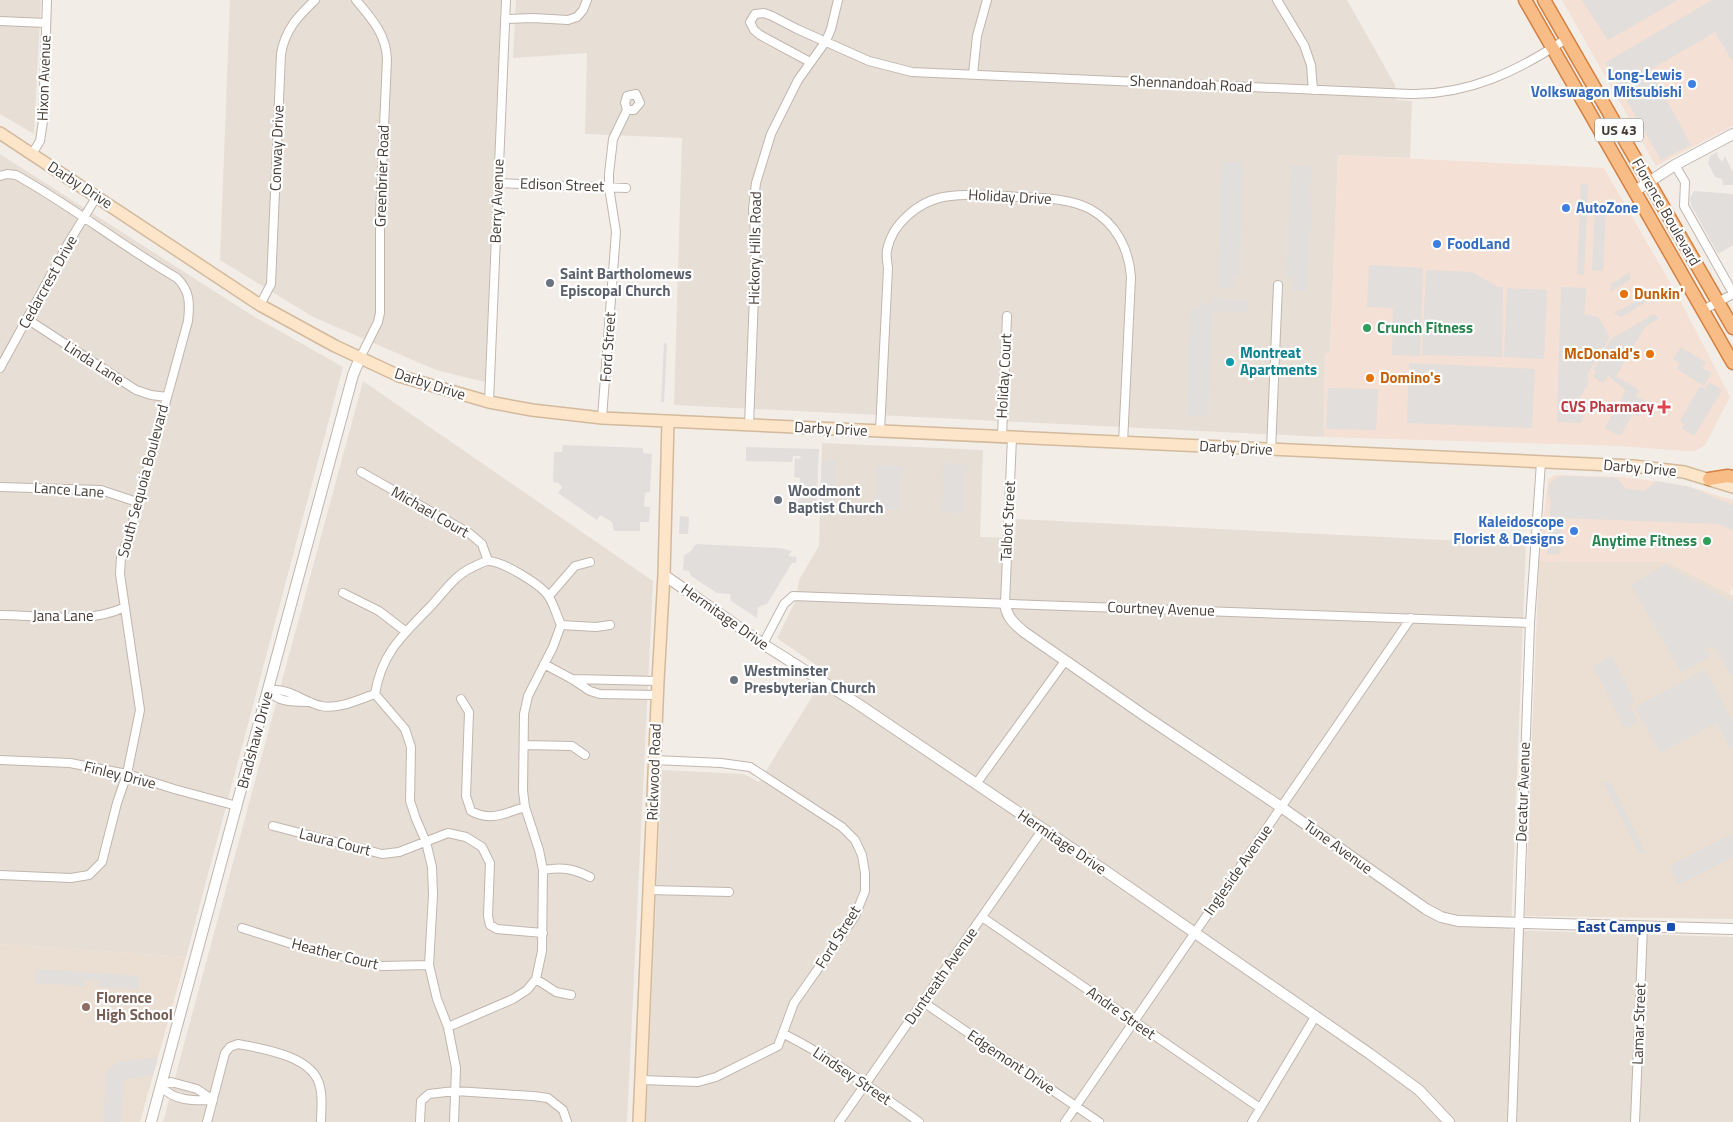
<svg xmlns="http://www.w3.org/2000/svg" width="1733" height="1122" font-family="'Titillium Web',sans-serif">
<rect width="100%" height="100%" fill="#f3ede8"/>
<path fill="#e7ded6" d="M0,0H41L34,134L0,114Z
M230,0H501L485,382L436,370L313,317L220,260Z
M516,0H1347L1395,85L1396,100L1412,101L1410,158L1338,155L1330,353H1325L1324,437L674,405L682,138L585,134L587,53L513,58Z
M0,154L253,316L343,367L186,957L0,944Z
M363,381L653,581L627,1122H163Z
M822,443L983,450L980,537L1015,538L1016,519L1526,544L1511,930L1733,937V1122H646L662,770L744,774L759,782L827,673L777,638L796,600L799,580L819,546Z"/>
<path fill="#f4e0d4" d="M1562,0H1733V126L1656,166Z
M1338,155L1604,168L1679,298L1730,397L1705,445L1695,451H1684L1621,446L1324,437L1325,353H1330Z
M1554,475L1622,477L1654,481L1690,487L1733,500V587L1729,594L1668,562L1539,561L1548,480Z"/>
<path fill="#ebdfd3" d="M1539,561L1668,562L1733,596V919L1525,916Z
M0,944L186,957L140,1122H0Z"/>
<path fill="#e1dedc" d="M1582,0H1678L1608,40Z
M1712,0H1733V62L1715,32L1650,70L1691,145L1661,160L1605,63Z
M1717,152L1718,157L1722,162L1725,156L1733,173V185H1723L1722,179L1715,177L1708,163L1710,156Z
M1222,161L1243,162L1240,275H1234L1233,288L1217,287Z
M1291,165L1312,167L1307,291L1292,290V278L1286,277Z
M1581,184H1588L1584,275L1577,274Z
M1694,191L1733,194V245L1718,254L1691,205L1690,198Z
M1595,209H1606L1603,271L1592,270Z
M1369,265L1423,268L1420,356L1392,355L1393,308L1367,307Z
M1426,270L1472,272L1498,287H1503L1502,357L1422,355Z
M1630,272V280L1610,292L1611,284Z
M1561,287L1586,288L1584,314L1598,317L1610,337L1588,374V384L1573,409L1584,416L1581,423L1557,422Z
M1507,288L1547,290L1544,359L1504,357Z
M1213,298L1249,300L1248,312L1213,311L1208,416H1186L1191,308H1199L1200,303L1213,304Z
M1642,298L1648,301L1621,317L1614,313Z
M1654,314L1659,318L1645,327L1616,376L1639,390L1636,396L1647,402L1638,417L1633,414L1620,436L1605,428L1626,390L1608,376L1603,383L1593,377L1596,372L1593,370L1611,339Z
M664,343L667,344L664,402H661Z
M1680,347L1706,362L1702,368L1711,373L1704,386L1677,369L1680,363L1673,359Z
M1409,363L1535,369L1532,428L1407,423Z
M1709,382L1722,390L1694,436L1682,428L1684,424L1680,421L1700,386L1705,389Z
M1328,388L1378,389L1376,430L1326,429Z
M563,445L643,448V453L652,454L650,492L645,493L644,505L645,507H650L649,522H640V531H614L612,522L600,515L597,520L558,493L562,487L559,483L553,482L554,452H562Z
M746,447L819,449L816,513H798L800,478L794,477L795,458L801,459L800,456H793L792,462L746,461Z
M822,460L836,461L835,512H820Z
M942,463L968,464L967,471L965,472L964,513L941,512L943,472L942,471Z
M877,466H902L900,510H887V507L876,506Z
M1565,476L1617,478L1625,488L1644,491L1657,481L1690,487L1733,505V531L1720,524L1562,518L1560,554L1547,555L1551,500L1548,493L1549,484L1557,478Z
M680,516L689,517L688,534H679Z
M696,544L780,548L792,551L788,556L797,557L796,563H792L767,604L758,607L757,618L731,601L730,594L717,593L691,576L689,571L683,570L684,555L690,552Z
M1665,565L1733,602V679L1716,649L1709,647L1706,649L1710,657L1681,672L1631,585Z
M1612,656L1635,702L1630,705L1638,722L1626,729L1593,666Z
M1705,669L1733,723V748L1729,747L1717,723L1660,753L1635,707Z
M1603,782L1611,783L1646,854L1639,852Z
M1733,833V857L1679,885L1670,866Z
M36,969L139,976L138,989L98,987V980H85V986L35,983Z
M158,1057L153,1075L127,1079L124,1082L121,1122H103L106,1077L108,1071L113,1065L119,1062Z"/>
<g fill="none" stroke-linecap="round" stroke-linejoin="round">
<g stroke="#c1b6ae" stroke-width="10">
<path id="minor" d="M356,0C372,19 386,34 387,59L380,216V313L378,322L360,358
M1277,0L1304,45L1311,65L1313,90
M505,19L533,18L568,20L577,17L583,10L587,0
M0,21L46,23
M810,62L760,35L754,30L750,22L755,14L764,13L772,16L797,29L869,61L912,72L1410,94C1469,95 1518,71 1566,39
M973,74L977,36L987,0
M636,94L640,103L634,110H627L625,103L627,96Z
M32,154L40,141L43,121L47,0
M1675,165L1685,182L1684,206L1733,293
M0,176L7,174L16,175C72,206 122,246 177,278C190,291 190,303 188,321L129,536L121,557L120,574L140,710L127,774L117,803L102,862L89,875L71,878L0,875
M498,183L626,188
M260,305L271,284L281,54C285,30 298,16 315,0
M1703,310L1733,294
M27,319L136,390L151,395L167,397
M0,368L69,242L97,196
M489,402L506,0
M602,418L616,232L609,187V174L613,139L627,110
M749,425L756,244L753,209L756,183L771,134L798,80L826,41L831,29L838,0
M880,431L888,268C887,262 886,256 887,250C892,224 918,202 943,197C968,193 994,195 1019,197C1042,198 1069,198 1090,209C1116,223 1129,249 1131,277L1123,443
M1002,437L1007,316
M1271,450L1278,285
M361,472L469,533L482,544L488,561
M0,487L101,490L137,502
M343,593L379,611L405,631
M549,596L575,566L590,562
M1005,604L1012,437
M0,615C40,615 88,625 125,607
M561,625L596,627L610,625
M763,644L784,604L793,596L1530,623
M544,664L572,679L590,691L600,694L657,695
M572,679L658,681
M461,699L469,712L466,796L471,811C491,822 505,813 525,807
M310,702C295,702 279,703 269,691C287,686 303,702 321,706C337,710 360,699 375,694
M525,745L572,746L585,755
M0,760L70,763L127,774L174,789L237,806
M976,784L1065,661
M273,826L382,854L399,852L448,833L466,837L482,847L490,863L488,916L490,925L497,929L543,933
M543,870C562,867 572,868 590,877
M649,890L729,892
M982,917L1260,1108
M242,928L295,945L382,966L429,965
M536,979L556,992L571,995
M923,1002L1099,1122
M448,1027L513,999L527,990L536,979L542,951L543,870L539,850L525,807L523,791L524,714L528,696L553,647L561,625C557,616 554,605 549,597C542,585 501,560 487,561C483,562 477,565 473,567C455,575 444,592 431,606C403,635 382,652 375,694L405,729L411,747L410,801L416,819L426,842L432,867L433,895L429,965L437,999L448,1027L456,1068L454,1122
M784,1034C832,1058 875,1091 919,1122
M641,1080L698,1082L716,1077L778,1046L794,1003L855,916L865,891V873L862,855L855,840L842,827L750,767L721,763L654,760
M171,1082L197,1089L213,1100C194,1101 173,1101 161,1086Z
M207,1122L225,1053L230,1047L238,1044C264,1049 314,1056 320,1087C323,1098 321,1110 321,1122
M420,1122L421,1101L429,1094L455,1091L533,1096L548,1098L563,1110L567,1122
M839,1122L1043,829
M1065,1122L1411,618
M1252,1122L1315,1017
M1512,1122L1530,623L1541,462
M1635,1122L1643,926"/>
</g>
<g stroke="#c1b6ae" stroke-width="12">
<path id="tertiary" d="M1635,191L1675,165L1733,134
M664,575L763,644L858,704L1104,870L1370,1054L1419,1090L1449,1122
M1005,604C1007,617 1013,623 1024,632L1145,716L1281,807L1426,909L1441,917L1458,921L1733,929
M151,1122L353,375L360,358"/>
</g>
<g stroke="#d3ba9d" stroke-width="14">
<path id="secondary" d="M0,133L260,305L335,346L399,376L489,402L532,410L602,418L1633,466L1684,472L1733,487
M639,1122L658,681L664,575L668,421"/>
</g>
<g stroke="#d58040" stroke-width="15">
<path id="trunk" d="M1525,0L1733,363
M1544,0L1733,328
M1709,479L1728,476L1733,477"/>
</g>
<use href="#minor" stroke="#fff" stroke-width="8"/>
<use href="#tertiary" stroke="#fff" stroke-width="10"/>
<use href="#secondary" stroke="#fce5c9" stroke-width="11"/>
<use href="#trunk" stroke="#f8bd86" stroke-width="12"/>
</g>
<g fill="#3f7fe0" stroke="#fff" stroke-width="2">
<circle cx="1692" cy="84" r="5"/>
<circle cx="1566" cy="208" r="5"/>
<circle cx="1437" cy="244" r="5"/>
<circle cx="1574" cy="531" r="5"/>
</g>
<g fill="#6b7280" stroke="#fff" stroke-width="2">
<circle cx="550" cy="283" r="5"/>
<circle cx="778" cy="500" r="5"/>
<circle cx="734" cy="680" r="5"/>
</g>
<g fill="#e8710a" stroke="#fff" stroke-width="2">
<circle cx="1624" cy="294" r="5"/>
<circle cx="1650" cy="354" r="5"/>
<circle cx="1370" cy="378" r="5"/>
</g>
<g fill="#2e9e5b" stroke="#fff" stroke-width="2">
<circle cx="1367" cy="328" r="5"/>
<circle cx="1707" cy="541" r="5"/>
</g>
<circle fill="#0f9aa8" stroke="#fff" stroke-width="2" cx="1230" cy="362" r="5"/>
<path fill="#e0444e" stroke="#fff" stroke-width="2" d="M1661.5 399.5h5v5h5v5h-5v5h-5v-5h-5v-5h5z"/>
<rect fill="#1a4fb4" stroke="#fff" stroke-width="2" x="1666" y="922" width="10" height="10" rx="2.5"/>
<circle fill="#8d6e63" stroke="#fff" stroke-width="2" cx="86" cy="1007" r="5"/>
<g text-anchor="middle" stroke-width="4.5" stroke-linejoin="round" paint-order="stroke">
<rect fill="#fff" stroke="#7e7773" stroke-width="1" x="1595" y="118.5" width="48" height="23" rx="4"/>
<g font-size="14" font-weight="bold" fill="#463d37">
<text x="1619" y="135">US 43</text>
</g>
<g font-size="15" font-weight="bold" fill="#366cbe" stroke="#fff" text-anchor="end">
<text x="1682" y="80">Long-Lewis<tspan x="1682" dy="17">Volkswagon Mitsubishi</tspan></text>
<text x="1576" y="213" text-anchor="start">AutoZone</text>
<text x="1447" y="249" text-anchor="start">FoodLand</text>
<text x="1564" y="527">Kaleidoscope<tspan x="1564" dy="17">Florist &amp; Designs</tspan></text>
</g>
<g font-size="15" fill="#463d37" stroke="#fff">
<text transform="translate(44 78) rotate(-88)" y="5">Hixon Avenue</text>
<text transform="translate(1191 84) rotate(3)" y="5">Shennandoah Road</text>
<text transform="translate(277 148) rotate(-88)" y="5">Conway Drive</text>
<text transform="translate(382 176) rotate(-88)" y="5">Greenbrier Road</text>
<text transform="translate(80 185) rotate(33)" y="5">Darby Drive</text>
<text transform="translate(562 185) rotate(2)" y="5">Edison Street</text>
<text transform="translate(1010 197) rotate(3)" y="5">Holiday Drive</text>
<text transform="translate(497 201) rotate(-88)" y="5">Berry Avenue</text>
<text transform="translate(1666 212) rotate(60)" y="5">Florence Boulevard</text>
<text transform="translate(755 248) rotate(-89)" y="5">Hickory Hills Road</text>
<text transform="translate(48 282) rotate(-61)" y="5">Cedarcrest Drive</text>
<text transform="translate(608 347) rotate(-86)" y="5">Ford Street</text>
<text transform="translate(94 363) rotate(33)" y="5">Linda Lane</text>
<text transform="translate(1004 376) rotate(-87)" y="5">Holiday Court</text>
<text transform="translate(430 384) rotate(18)" y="5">Darby Drive</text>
<text transform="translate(831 429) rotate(3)" y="5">Darby Drive</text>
<text transform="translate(1236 448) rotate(3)" y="5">Darby Drive</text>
<text transform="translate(1640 468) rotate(5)" y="5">Darby Drive</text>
<text transform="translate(143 481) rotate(-75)" y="5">South Sequoia Boulevard</text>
<text transform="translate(69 490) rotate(4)" y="5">Lance Lane</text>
<text transform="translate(430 512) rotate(30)" y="5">Michael Court</text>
<text transform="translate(1008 521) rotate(-87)" y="5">Talbot Street</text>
<text transform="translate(1161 609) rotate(2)" y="5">Courtney Avenue</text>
<text x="63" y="621">Jana Lane</text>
<text transform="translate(725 617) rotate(35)" y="5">Hermitage Drive</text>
<text transform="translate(255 740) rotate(-75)" y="5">Bradshaw Drive</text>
<text transform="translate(654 772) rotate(-88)" y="5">Rickwood Road</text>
<text transform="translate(120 775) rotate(14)" y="5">Finley Drive</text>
<text transform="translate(1523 792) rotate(-88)" y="5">Decatur Avenue</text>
<text transform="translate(335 842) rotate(14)" y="5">Laura Court</text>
<text transform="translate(1062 842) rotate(34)" y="5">Hermitage Drive</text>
<text transform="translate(1338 847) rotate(36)" y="5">Tune Avenue</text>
<text transform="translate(1238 870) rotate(-55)" y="5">Ingleside Avenue</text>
<text transform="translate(838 937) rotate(-58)" y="5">Ford Street</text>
<text transform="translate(335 954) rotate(14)" y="5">Heather Court</text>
<text transform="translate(941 976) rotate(-55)" y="5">Duntreath Avenue</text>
<text transform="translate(1121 1013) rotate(35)" y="5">Andre Street</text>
<text transform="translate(1639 1024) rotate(-88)" y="5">Lamar Street</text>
<text transform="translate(1011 1062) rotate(34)" y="5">Edgemont Drive</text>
<text transform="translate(852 1076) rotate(34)" y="5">Lindsey Street</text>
</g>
<g font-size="15" font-weight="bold" fill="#5b616d" stroke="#fff" text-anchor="start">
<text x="560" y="279">Saint Bartholomews<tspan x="560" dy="17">Episcopal Church</tspan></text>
<text x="788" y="496">Woodmont<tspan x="788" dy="17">Baptist Church</tspan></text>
<text x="744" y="676">Westminster<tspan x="744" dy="17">Presbyterian Church</tspan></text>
</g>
<g font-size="15" font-weight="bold" fill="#c56008" stroke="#fff" text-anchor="start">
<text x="1634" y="299">Dunkin'</text>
<text x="1640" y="359" text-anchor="end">McDonald's</text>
<text x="1380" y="383">Domino's</text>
</g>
<g font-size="15" font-weight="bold" fill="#27864d" stroke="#fff" text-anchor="start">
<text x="1377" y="333">Crunch Fitness</text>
<text x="1697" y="546" text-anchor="end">Anytime Fitness</text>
</g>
<g font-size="15" font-weight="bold" fill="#0d838f" stroke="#fff" text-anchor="start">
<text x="1240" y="358">Montreat<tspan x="1240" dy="17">Apartments</tspan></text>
</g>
<g font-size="15" font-weight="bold" fill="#be3a42" stroke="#fff" text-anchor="end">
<text x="1654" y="412">CVS Pharmacy</text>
</g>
<g font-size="15" font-weight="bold" fill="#164399" stroke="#fff" text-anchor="end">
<text x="1661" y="932">East Campus</text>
</g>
<g font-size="15" font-weight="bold" fill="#785e54" stroke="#fff" text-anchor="start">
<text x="96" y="1003">Florence<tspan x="96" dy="17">High School</tspan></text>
</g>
</g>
</svg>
